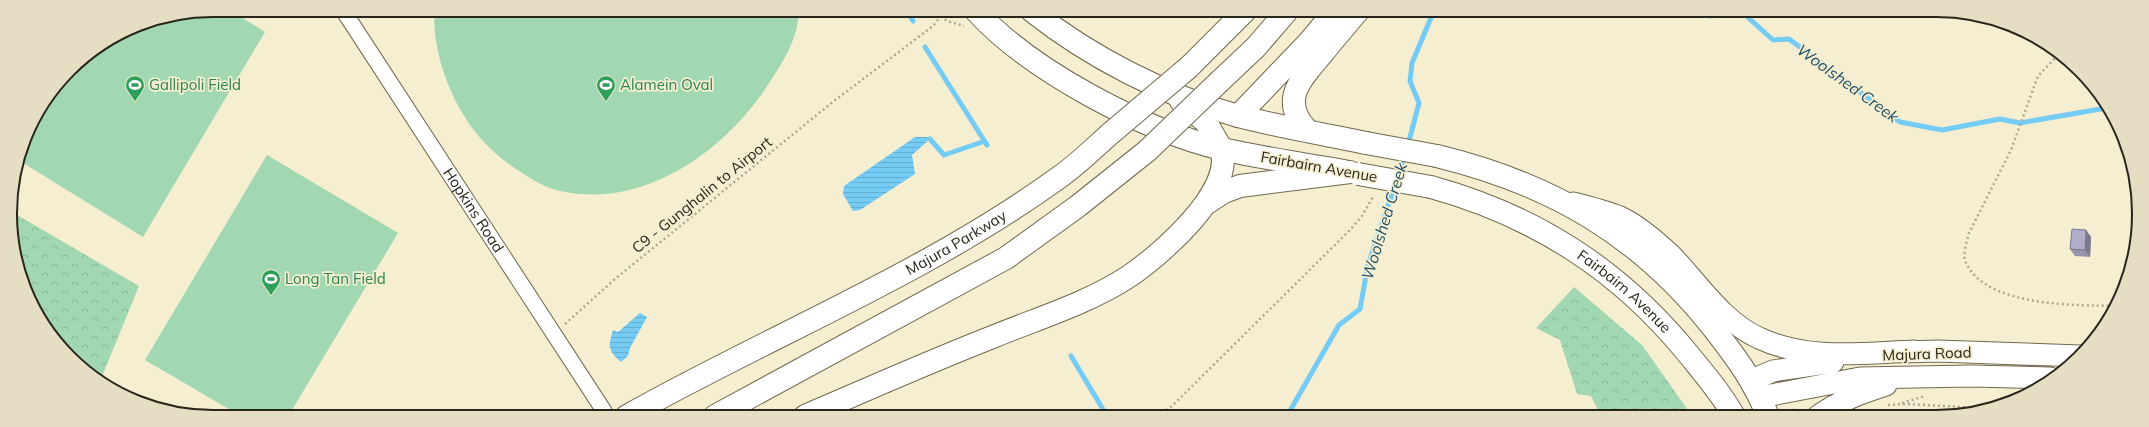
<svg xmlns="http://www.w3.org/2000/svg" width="2149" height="427" font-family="Mulish,sans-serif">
<defs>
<pattern id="forest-crowns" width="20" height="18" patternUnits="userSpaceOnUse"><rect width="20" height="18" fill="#a1d8b2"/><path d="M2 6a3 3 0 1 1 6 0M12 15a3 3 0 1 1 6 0" fill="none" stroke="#8bb998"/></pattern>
<pattern id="water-rules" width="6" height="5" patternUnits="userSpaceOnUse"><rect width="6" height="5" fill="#74cbf4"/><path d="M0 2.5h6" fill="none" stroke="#64aed1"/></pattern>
</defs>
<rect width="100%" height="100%" fill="#f6eed1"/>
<path fill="url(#forest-crowns)" d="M12,212L139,286L101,379L60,348L21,279Z
M1574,287L1642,345L1690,413L1687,416H1597L1600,414L1591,396L1577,394L1560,340L1536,328Z"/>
<path fill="#a1d8b2" d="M213,10H230L265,32L143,237L20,161L26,135L70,69L136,25Z
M435,10L800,11C798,19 797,29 794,37C789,52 780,66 771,80C728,149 645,210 560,191C546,188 531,179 519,171C496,156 477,138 463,114C446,87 431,42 435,10Z
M267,155L398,233L289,415H239L145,360Z"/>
<path fill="url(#water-rules)" d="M915,137H929L930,139L912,155L915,174L860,210L853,211L843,194L844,186Z
M640,313L647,317L630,348L628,356L621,362C608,351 608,346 613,330L618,332Z"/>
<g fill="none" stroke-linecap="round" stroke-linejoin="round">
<path stroke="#74cbf4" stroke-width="5" d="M907,11L913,21
M1695,11L1710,16L1743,13L1773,40L1789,39L1900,122L1942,130L2000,119L2020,123L2106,108
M925,47L987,145
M930,139L944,155L985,141
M1408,145L1419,103L1410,81L1412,63L1433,13L1436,11
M1398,175L1405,154
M1071,356L1107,416
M1287,416L1339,325L1360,309L1368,265L1395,185"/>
<g stroke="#70694f" stroke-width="17">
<g id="minor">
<path id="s1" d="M343,10L604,411"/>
</g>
</g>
<g stroke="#70694f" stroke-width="23">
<path id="secondary" d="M1573,203C1589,207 1605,211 1620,217C1638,225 1657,242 1671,255C1697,282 1724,323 1759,338C1808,361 1862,353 1915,351
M1901,352L1938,351L2080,356
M1752,380L1773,371L1833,362
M1760,397L1860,378L1971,376L2050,378
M1818,416C1839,401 1861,393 1886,385"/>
</g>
<g stroke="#70694f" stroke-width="24">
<g id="primary">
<path d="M976,11C1031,71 1143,130 1222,149C1262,158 1303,164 1344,171"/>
<path d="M1032,11C1090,57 1166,96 1238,116C1280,127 1324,134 1366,143"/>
<path d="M1181,101L1206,122L1221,148"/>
<path d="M1437,156C1552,184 1640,235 1714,329C1738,360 1753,380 1768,416"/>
<path id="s2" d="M1431,187C1536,216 1620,270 1689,355C1706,376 1721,393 1734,416"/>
</g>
</g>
<g stroke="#70694f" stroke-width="24">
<g id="motorway">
<path d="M1189,67L1245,11"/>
<path d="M1220,81L1256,47L1287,11"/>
<path d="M1238,116L1309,42L1335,11"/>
<path d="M1307,130C1279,100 1301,79 1322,54C1334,39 1346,25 1358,11"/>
<path d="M1207,203L1224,192L1240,186L1350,172"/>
<path id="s3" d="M627,416C771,335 926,274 1061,176C1078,164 1094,148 1111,133"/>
<path d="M715,416L1006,258L1078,206L1147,151"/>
<path d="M805,416C868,389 931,361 995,336C1039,318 1088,303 1128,277C1159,256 1236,191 1221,148"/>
</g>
</g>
<path stroke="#aea891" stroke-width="2.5" stroke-dasharray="2 3" stroke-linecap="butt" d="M941,16L947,21L964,26
M2058,55L2038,76L2011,150L1969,233C1967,241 1962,255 1966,263C1987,307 2075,305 2116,306
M565,324L615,279L834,101L933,26L941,16L936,11
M1902,403L1925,396
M1888,405L1907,404L1981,408
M1792,409L1798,416
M1158,416L1173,405L1350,230L1362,216L1374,195"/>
<use href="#minor" stroke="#fff" stroke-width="15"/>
<use href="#secondary" stroke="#fff" stroke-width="21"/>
<use href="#primary" stroke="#fff" stroke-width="22"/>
<use href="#motorway" stroke="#fff" stroke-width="22"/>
<g stroke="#70694f" stroke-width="24" stroke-linecap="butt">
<path id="primary-bridge" d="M1366,143L1437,156
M1358,174L1431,187"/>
</g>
<g stroke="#70694f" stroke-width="24" stroke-linecap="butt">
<path id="motorway-bridge" d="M1111,133L1189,67
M1147,151L1220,81"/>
</g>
<use href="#primary-bridge" stroke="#fff" stroke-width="22"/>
<use href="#motorway-bridge" stroke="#fff" stroke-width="22"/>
</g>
<path fill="#9795ac" d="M2086,230L2091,237L2090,257L2075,256L2070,249Z"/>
<path fill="#7b798c" d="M2086,230L2091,237L2090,257L2085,250Z"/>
<path fill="#b0adc8" stroke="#7b798c" d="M2072,229L2086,230L2085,250L2070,249Z"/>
<defs>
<g id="stadium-pin" transform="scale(1)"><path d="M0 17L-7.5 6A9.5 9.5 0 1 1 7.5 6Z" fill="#2e9e5b" stroke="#f6eed1"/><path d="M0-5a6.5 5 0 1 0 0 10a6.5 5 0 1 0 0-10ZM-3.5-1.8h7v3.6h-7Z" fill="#fff"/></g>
</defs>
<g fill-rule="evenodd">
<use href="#stadium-pin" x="135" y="85"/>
<use href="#stadium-pin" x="606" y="85"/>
<use href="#stadium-pin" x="271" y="279"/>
</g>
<g text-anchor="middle" stroke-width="3.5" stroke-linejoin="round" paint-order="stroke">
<g font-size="15" fill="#27864d" stroke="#f6eed1" text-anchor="start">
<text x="149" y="90">Gallipoli Field</text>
<text x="620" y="90">Alamein Oval</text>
<text x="285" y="284">Long Tan Field</text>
</g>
<g font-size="15" fill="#28251a" stroke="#f6eed1">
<text transform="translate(1319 167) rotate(10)" y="5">Fairbairn Avenue</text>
<text transform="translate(702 195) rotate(-39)" y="5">C9 - Gunghalin to Airport</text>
<text dy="5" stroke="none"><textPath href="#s1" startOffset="239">Hopkins Road</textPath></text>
<text dy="5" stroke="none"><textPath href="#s3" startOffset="372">Majura Parkway</textPath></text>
<text dy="5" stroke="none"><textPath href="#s2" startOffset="222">Fairbairn Avenue</textPath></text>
<text transform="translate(1927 354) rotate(-2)" y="5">Majura Road</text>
</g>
<g font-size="16" font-style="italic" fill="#1e4e64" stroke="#f6eed1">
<text transform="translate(1848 83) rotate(36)" y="6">Woolshed Creek</text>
<text transform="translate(1384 221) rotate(-73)" y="6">Woolshed Creek</text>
</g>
</g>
<path d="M0 0H2149V427H0ZM213 17H1936A196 196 0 0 1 2132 213V214A196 196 0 0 1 1936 410H213A196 196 0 0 1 17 214V213A196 196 0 0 1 213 17Z" fill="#e6dec2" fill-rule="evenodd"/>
<path fill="none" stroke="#28251a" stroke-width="2" d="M213 17H1936A196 196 0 0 1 2132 213V214A196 196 0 0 1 1936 410H213A196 196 0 0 1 17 214V213A196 196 0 0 1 213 17Z"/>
</svg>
